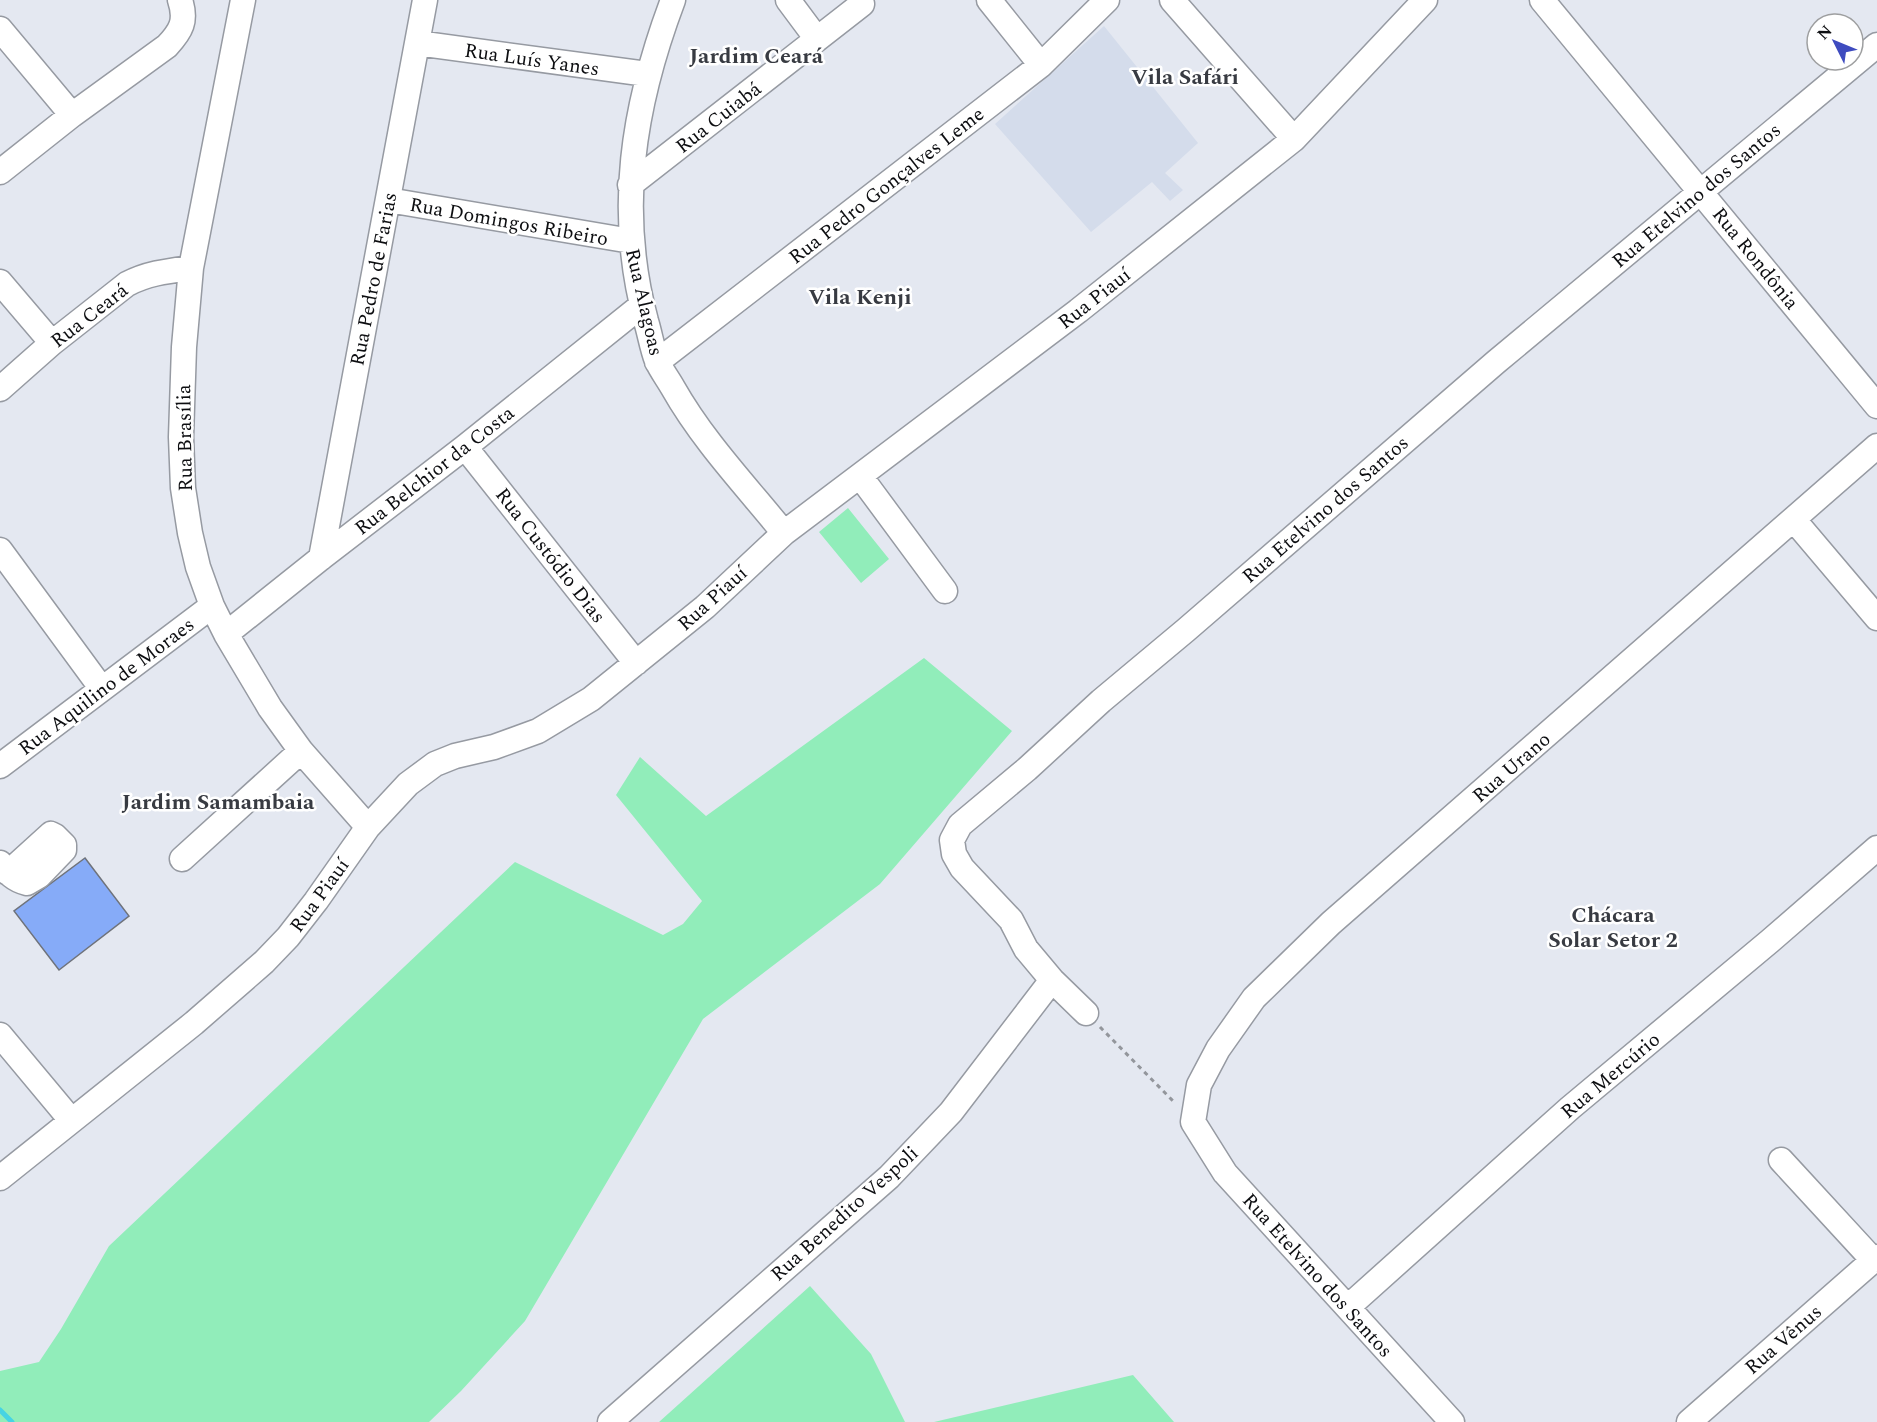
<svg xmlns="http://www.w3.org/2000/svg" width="1877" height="1422" font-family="Spectral,serif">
<rect width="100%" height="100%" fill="#e4e8f1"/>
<path fill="#d4dceb" d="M1104,26L1198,143L1165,173L1183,190L1170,201L1152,182L1091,232L995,124Z"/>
<path fill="#91edba" d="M848,508L889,559L861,583L819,532Z
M924,658L1012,731L880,884L703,1019L525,1321L461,1391L429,1422H0V1371L39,1362L61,1329L109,1246L515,862L663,935L683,924L702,901L616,795L640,757L706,816Z
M810,1286L871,1354L905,1422H659Z
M1133,1375L1174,1422H934Z"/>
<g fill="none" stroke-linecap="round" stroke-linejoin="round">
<path stroke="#46d4e3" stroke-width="5" d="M0,1410L12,1422"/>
</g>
<path fill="#86abf8" stroke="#6f737b" stroke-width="1.5" d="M85,858L129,916L59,970L14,911Z"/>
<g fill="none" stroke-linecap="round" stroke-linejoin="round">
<g stroke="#969aa2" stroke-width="27">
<path id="minor" d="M243,0L191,268L184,347L181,437L183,488L190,533L198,567L212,606L226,634L270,708L301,751L368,827
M673,0C633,106 616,210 646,321C650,334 652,348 657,361C661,370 668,379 673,388C703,441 746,486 784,533
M788,0L817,39
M989,0L1041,65
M1172,0L1294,139
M1542,0L1877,406
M0,29L72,115
M417,43L647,74
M0,172L72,115L167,46C181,31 187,21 180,0
M630,185L862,4
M388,200L631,241
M0,282L52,343
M657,362L1041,65L1107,0
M0,389L52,343L127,284C148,273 168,271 191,268
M465,447L636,663
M860,476L945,591
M1794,520L1877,618
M0,550L102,689
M321,558L425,0
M226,634L321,558L465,447L642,305
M0,766L212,606
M182,859L301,751
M0,863C8,873 14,880 27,883L39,876L64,850V845L55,836L51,834L8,873
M1086,1013L1052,980L1026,949L1011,920L962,868L954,854L952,840L960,825L1027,769L1101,701L1186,630L1496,362L1877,45
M0,1035L71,1120
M1781,1160L1873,1260
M0,1178L194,1023L264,962L288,937L316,901L368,827L408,784L435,764L455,756L494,747L538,731L591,699L705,607L784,533L1078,311L1294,139L1425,0
M1348,1307L1570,1108L1770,941L1877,848
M610,1422L889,1177L951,1112L1052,980
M1452,1422L1225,1173L1193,1122L1199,1085L1218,1049L1254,998L1331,923L1877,446
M1689,1422L1877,1257"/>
</g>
<path stroke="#93969c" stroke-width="3" stroke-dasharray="4.5 4.5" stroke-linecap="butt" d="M1100,1027L1175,1103"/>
<use href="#minor" stroke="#fff" stroke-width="24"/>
</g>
<g text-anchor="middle" stroke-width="5" stroke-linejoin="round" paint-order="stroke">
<g font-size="20" fill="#0d0e11" stroke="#fff">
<text transform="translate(532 59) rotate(8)" y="7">Rua Luís Yanes</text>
<text transform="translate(718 117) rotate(-38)" y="7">Rua Cuiabá</text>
<text transform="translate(886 185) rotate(-38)" y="7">Rua Pedro Gonçalves Leme</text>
<text transform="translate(1696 195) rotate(-40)" y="7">Rua Etelvino dos Santos</text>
<text transform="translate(509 221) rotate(10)" y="7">Rua Domingos Ribeiro</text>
<text transform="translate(1756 258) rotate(51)" y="7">Rua Rondônia</text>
<text transform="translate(373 279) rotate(-79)" y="7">Rua Pedro de Farias</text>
<text transform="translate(1094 298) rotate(-38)" y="7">Rua Piauí</text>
<text transform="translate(645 302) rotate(77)" y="7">Rua Alagoas</text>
<text transform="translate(89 315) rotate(-38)" y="7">Rua Ceará</text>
<text transform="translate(184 438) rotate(-91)" y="7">Rua Brasília</text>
<text transform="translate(434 470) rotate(-38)" y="7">Rua Belchior da Costa</text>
<text transform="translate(1325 509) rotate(-41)" y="7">Rua Etelvino dos Santos</text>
<text transform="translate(551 555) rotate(52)" y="7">Rua Custódio Dias</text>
<text transform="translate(712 598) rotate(-42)" y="7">Rua Piauí</text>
<text transform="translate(106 686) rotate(-37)" y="7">Rua Aquilino de Moraes</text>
<text transform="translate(1511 767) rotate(-41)" y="7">Rua Urano</text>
<text transform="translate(319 895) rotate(-54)" y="7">Rua Piauí</text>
<text transform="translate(1610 1075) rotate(-40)" y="7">Rua Mercúrio</text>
<text transform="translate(844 1213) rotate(-42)" y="7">Rua Benedito Vespoli</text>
<text transform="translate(1318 1275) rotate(48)" y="7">Rua Etelvino dos Santos</text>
<text transform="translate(1783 1339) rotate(-41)" y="7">Rua Vênus</text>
</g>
<g font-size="22" font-weight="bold" fill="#383b42" stroke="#fff">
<text x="756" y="63">Jardim Ceará</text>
<text x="1185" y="84">Vila Safári</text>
<text x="860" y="304">Vila Kenji</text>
<text x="218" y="809">Jardim Samambaia</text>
<text x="1613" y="922">Chácara<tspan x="1613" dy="25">Solar Setor 2</tspan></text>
</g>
</g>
<g transform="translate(1835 42) rotate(313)"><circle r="28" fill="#ffffff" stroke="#9e9fa0" stroke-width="1.5"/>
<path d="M0-4.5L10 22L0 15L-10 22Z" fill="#3e4bbf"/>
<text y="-9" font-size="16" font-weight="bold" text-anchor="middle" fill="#0d0e11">N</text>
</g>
</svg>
